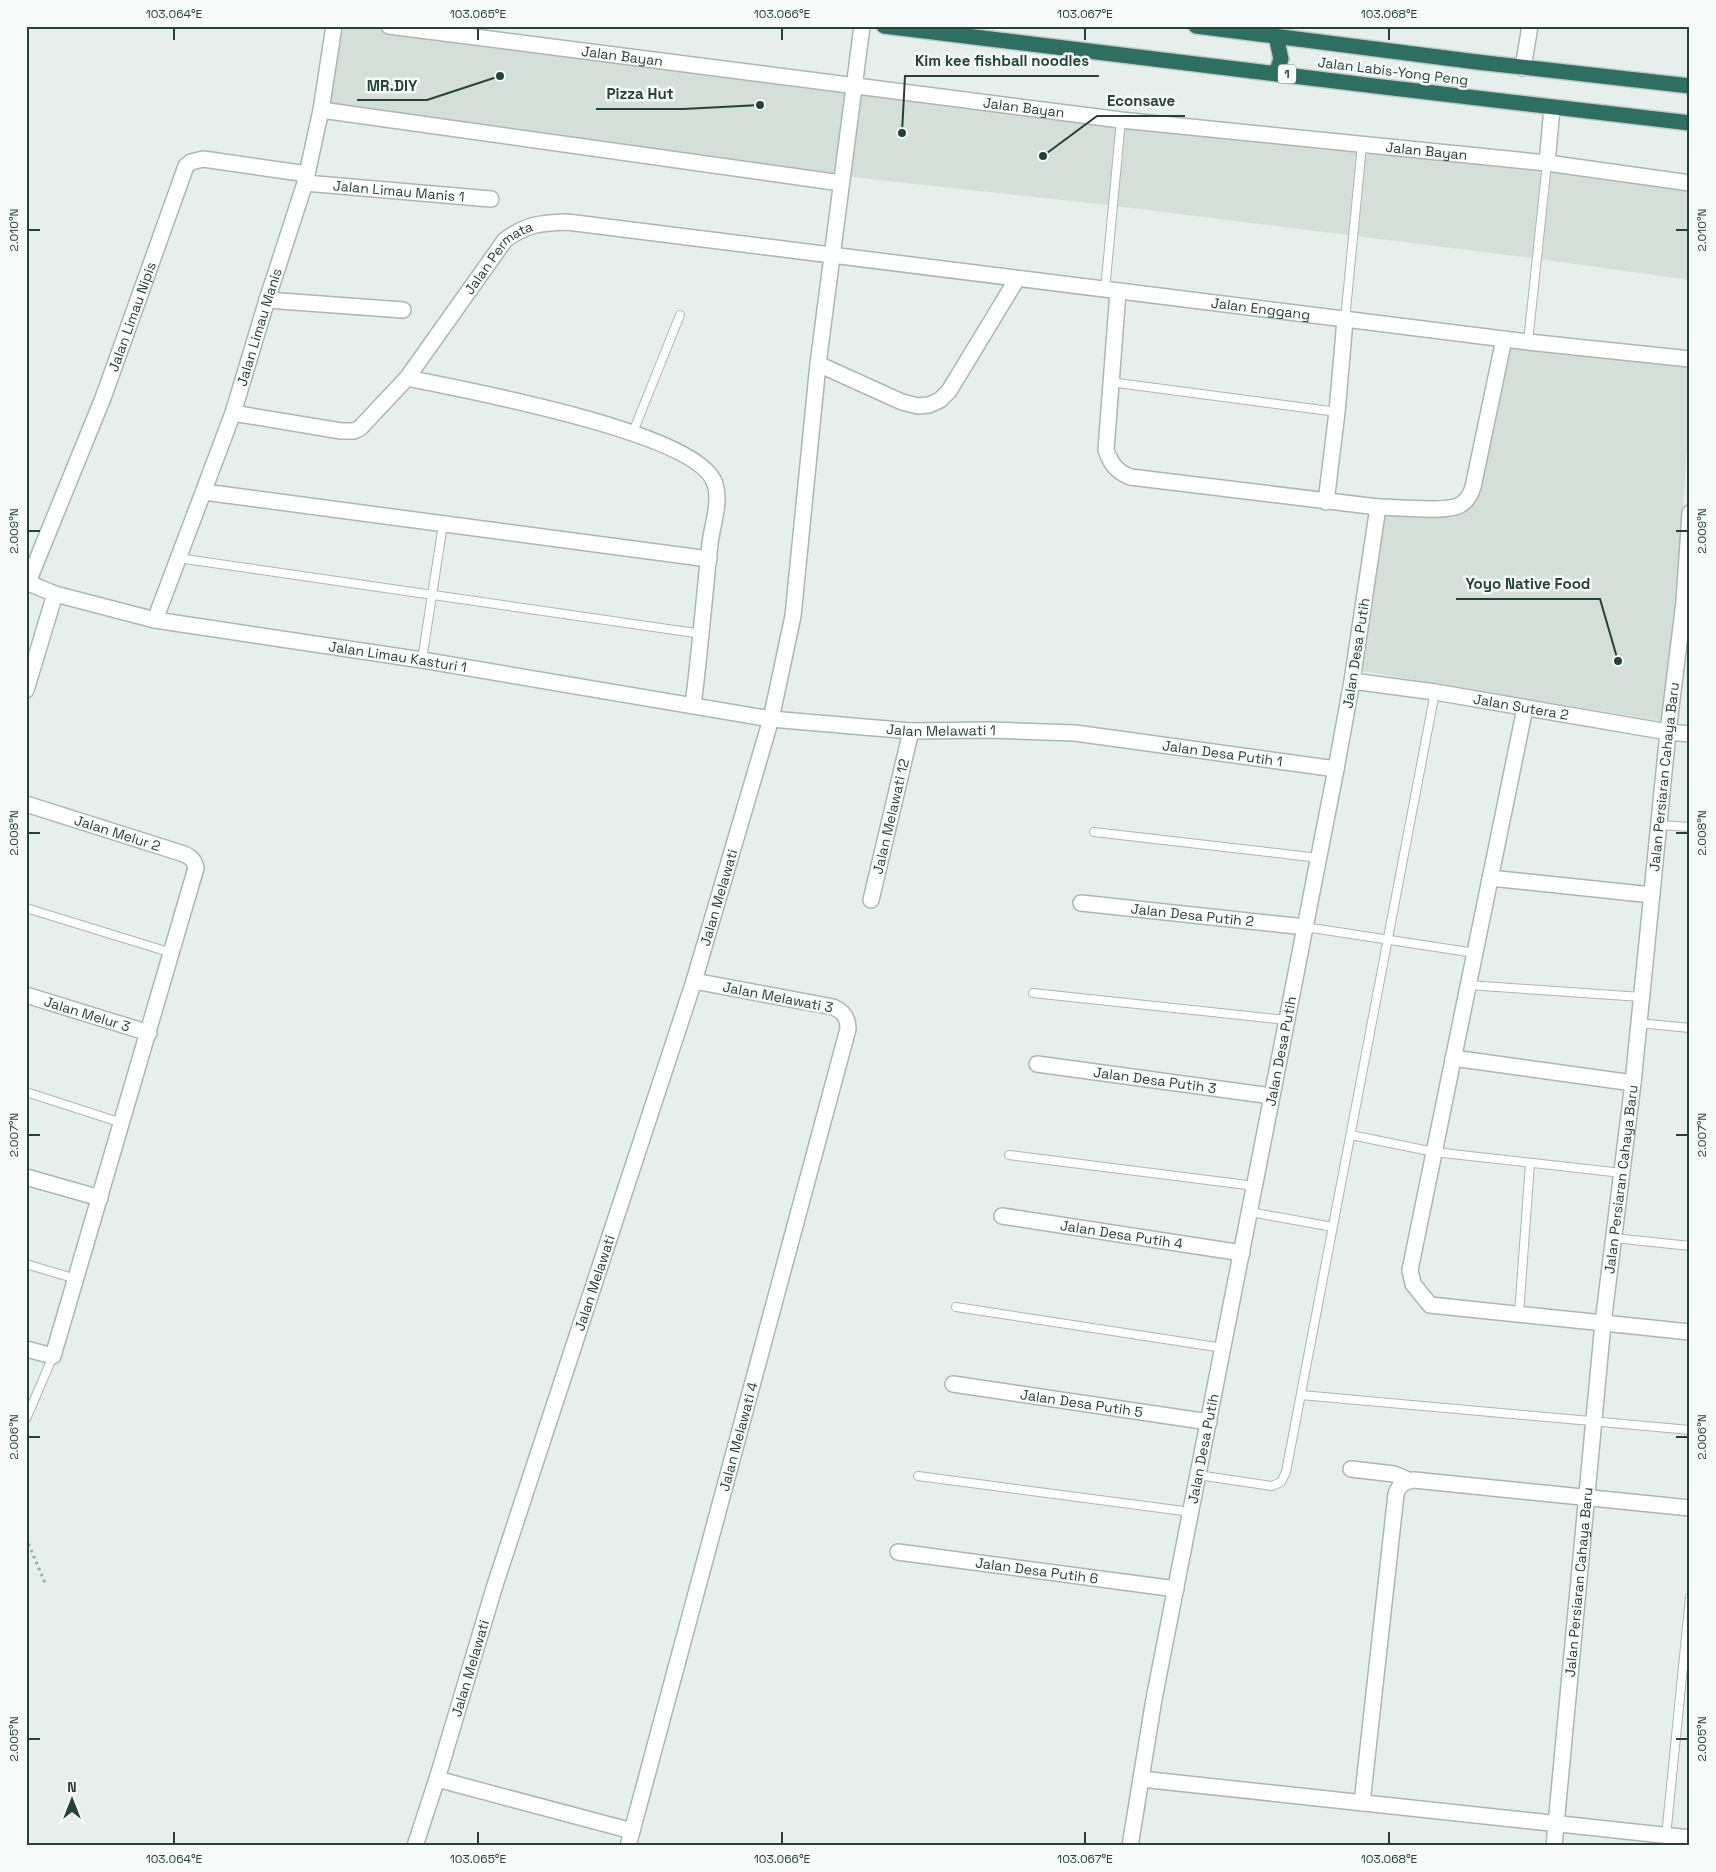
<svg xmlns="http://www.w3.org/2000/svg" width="1716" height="1872" font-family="'Space Grotesk',sans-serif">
<rect width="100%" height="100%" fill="#e6efeb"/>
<path fill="#d4dfda" d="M326,26H451L1128,115L1564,158L1690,176V280L1532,258L1108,205L834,175L314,101Z
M1510,332L1690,352V403L1677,603L1661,721L1361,671L1384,514L1449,516L1467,510L1475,500L1483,479Z"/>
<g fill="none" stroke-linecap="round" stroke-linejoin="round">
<g stroke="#a8b8b2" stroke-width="10">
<path id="lane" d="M1105,290L1121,120
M1345,320L1362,145
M1528,342L1547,163
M1110,382L1337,412
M633,432L680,315
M178,558L702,634
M422,660L443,524
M1659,825L1690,827
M1094,832L1319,858
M26,908L172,953
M1305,927L1475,953
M1468,985L1641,997
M1033,993L1287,1020
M1639,1023L1690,1028
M26,1092L122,1123
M1351,1135L1434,1152L1622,1173
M1009,1155L1255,1186
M1250,1212L1333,1227
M1614,1238L1690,1246
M26,1264L76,1279
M956,1307L1223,1348
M1519,1314L1530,1163
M1301,1395L1690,1430
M26,1419L53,1356
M1198,1475L1272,1486L1281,1482L1286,1472L1435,692
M918,1476L1191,1512
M1666,1836L1690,1597"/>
</g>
<g stroke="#a8b8b2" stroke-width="18">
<g id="street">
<path id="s1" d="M389,26L1121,120L1547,163L1690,183"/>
<path d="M1523,68L1530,26"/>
<path d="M321,110L841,183"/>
<path d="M1547,163L1552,108"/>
<path id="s2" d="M305,183L491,199"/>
<path d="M1118,291L1106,450C1111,464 1116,471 1130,477L1378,507"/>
<path d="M267,300L403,310"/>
<path d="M818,364L902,402L918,406L929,405L940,400L949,391L1017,279"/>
<path d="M407,378C460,389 700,432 715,484C721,502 712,525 710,544C704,598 700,652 693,705"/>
<path id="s3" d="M233,413L341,431H354L360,428L407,378L505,240C527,224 540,223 567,222L1528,342L1690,359"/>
<path d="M204,492L709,559"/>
<path d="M1326,502L1337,412L1345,320"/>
<path d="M26,582L55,594"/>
<path id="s4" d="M28,582L103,398L186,166L191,162L203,159L307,174"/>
<path id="s5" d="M155,620L233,413L267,300L305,183L321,110L334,26"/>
<path d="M1352,681L1378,507C1396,507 1446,513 1460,505C1467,501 1471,494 1473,487L1504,339"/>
<path d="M1525,708L1410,1270L1413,1284L1430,1305L1690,1332"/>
<path id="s6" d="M26,804L184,854C191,857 194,860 196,868L53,1356L26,1349"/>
<path d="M1490,878L1652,895"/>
<path id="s7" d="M871,900L911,731"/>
<path id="s8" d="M1081,903L1305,927"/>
<path id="s9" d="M26,995L149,1033"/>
<path d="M1453,1058L1633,1083"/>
<path id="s10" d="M1037,1064L1272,1096"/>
<path d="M26,1177L100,1198"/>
<path id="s11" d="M1002,1216L1242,1253"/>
<path id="s12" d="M953,1384L1209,1422"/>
<path d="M1351,1469L1394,1474L1408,1480"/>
<path id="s13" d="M898,1552L1176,1589"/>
<path d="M437,1779L632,1831"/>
<path d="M1141,1779L1690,1838"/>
<path d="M1362,1803L1396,1494C1399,1485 1404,1481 1414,1480L1690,1508"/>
<path id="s14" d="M415,1846L437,1779L495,1585L694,981L771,719L793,616L818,364L862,26"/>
<path id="s15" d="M628,1846L848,1029C848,1017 843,1011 833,1007L694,981"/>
<path id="s16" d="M1130,1846L1154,1699L1336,769"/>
<path id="s17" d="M1554,1846L1603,1323L1633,1083L1668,732L1684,602L1690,513"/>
</g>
</g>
<g stroke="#a4bbb3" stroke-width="18">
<g id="secondary">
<path id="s18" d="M26,690L55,594L155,620L422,660L771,719L911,731L990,730L1075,733L1336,769L1352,681L1435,692L1668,732L1690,734"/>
</g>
</g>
<g stroke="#c2cac8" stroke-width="18">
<path id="highway" d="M884,26C1153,58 1421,93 1690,123
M1196,26L1477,62L1690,86
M1276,36L1281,59L1276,73"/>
</g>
<path stroke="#86b3a5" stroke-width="3" stroke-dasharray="2.5 4" stroke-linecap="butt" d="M26,1538L45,1583"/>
<use href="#lane" stroke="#fff" stroke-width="8"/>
<use href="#street" stroke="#fff" stroke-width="15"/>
<use href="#secondary" stroke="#fff" stroke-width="15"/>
<use href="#highway" stroke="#2f6f62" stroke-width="15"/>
</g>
<path fill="none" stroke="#24423a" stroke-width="2" d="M174,28V40M478,28V40M782,28V40M1085,28V40M1389,28V40M28,230H40M1676,230H1688M28,531H40M1676,531H1688M28,833H40M1676,833H1688M28,1135H40M1676,1135H1688M28,1437H40M1676,1437H1688M28,1739H40M1676,1739H1688M174,1832V1844M478,1832V1844M782,1832V1844M1085,1832V1844M1389,1832V1844"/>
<g text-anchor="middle" stroke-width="5" stroke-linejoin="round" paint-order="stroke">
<rect fill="#f7fbf9" stroke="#637a73" stroke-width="1" x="1278" y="64.5" width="18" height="19" rx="4"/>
<g font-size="12" font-weight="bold" fill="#24423a">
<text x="1287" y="78">1</text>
</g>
<g font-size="14" fill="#24423a" stroke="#f7fbf9">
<text dy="5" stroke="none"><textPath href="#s1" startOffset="235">Jalan Bayan</textPath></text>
<text transform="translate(1393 71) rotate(7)" y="5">Jalan Labis-Yong Peng</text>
<text dy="5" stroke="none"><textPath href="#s1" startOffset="640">Jalan Bayan</textPath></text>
<text dy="5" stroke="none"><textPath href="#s1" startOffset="1045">Jalan Bayan</textPath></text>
<text dy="5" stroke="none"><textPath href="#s2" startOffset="94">Jalan Limau Manis 1</textPath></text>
<text dy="5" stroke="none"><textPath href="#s3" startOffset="350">Jalan Permata</textPath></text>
<text dy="5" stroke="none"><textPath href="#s3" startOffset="1132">Jalan Enggang</textPath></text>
<text dy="5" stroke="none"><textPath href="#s4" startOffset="285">Jalan Limau Nipis</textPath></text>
<text dy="5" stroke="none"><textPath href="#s5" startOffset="311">Jalan Limau Manis</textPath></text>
<text transform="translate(1356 653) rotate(-81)" y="5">Jalan Desa Putih</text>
<text dy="5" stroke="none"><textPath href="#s18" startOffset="449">Jalan Limau Kasturi 1</textPath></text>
<text dy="5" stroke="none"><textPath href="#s18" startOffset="1656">Jalan Sutera 2</textPath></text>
<text dy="5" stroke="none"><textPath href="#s18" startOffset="998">Jalan Melawati 1</textPath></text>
<text dy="5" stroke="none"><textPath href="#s18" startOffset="1281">Jalan Desa Putih 1</textPath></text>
<text dy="5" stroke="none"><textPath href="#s17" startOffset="1075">Jalan Persiaran Cahaya Baru</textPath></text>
<text dy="5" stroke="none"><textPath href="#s7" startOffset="86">Jalan Melawati 12</textPath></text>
<text dy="5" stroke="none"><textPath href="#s6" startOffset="96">Jalan Melur 2</textPath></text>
<text dy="5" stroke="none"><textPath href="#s14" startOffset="996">Jalan Melawati</textPath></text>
<text dy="5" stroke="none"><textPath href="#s8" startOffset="112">Jalan Desa Putih 2</textPath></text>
<text transform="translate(778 997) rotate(11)" y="5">Jalan Melawati 3</text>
<text dy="5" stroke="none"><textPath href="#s9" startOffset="64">Jalan Melur 3</textPath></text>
<text dy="5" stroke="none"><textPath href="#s16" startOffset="809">Jalan Desa Putih</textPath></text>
<text dy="5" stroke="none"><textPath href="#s10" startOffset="119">Jalan Desa Putih 3</textPath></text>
<text dy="5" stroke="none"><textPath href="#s17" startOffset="670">Jalan Persiaran Cahaya Baru</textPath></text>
<text dy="5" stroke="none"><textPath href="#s11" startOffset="121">Jalan Desa Putih 4</textPath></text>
<text dy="5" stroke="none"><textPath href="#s14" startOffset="591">Jalan Melawati</textPath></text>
<text dy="5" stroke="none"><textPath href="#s12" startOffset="130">Jalan Desa Putih 5</textPath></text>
<text dy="5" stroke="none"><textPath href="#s15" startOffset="424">Jalan Melawati 4</textPath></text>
<text dy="5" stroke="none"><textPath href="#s16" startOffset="404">Jalan Desa Putih</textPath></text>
<text dy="5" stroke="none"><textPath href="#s13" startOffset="140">Jalan Desa Putih 6</textPath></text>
<text dy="5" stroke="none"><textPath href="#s17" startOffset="265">Jalan Persiaran Cahaya Baru</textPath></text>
<text dy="5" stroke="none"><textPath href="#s14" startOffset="186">Jalan Melawati</textPath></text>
</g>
</g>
<path fill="none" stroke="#24423a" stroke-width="2" d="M902 133L905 76H1099M500 76L427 100H357M760 105L683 109H596M1043 156L1097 116H1185M1618 661L1600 599H1456"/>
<g fill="#24423a" stroke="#f7fbf9" stroke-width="2">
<circle cx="902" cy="133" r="5"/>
<circle cx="500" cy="76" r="5"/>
<circle cx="760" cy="105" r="5"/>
<circle cx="1043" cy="156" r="5"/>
<circle cx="1618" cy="661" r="5"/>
</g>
<g font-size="15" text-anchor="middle" font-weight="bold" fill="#24423a" stroke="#f7fbf9" stroke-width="5" stroke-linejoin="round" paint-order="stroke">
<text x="1002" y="66">Kim kee fishball noodles</text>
<text x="392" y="91">MR.DIY</text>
<text x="640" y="99">Pizza Hut</text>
<text x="1141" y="106">Econsave</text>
<text x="1528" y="589">Yoyo Native Food</text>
</g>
<rect width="1716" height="1872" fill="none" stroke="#f7fbf9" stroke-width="55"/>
<g transform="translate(72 1800)" stroke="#f7fbf9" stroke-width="4" paint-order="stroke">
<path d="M0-4L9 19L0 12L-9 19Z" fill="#24423a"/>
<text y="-8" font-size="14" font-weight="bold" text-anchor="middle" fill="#24423a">N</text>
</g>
<rect x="28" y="28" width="1660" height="1816" fill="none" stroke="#24423a" stroke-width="2"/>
<g font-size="12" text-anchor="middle" fill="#24423a">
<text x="174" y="18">103.064°E</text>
<text x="478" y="18">103.065°E</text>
<text x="782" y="18">103.066°E</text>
<text x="1085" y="18">103.067°E</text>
<text x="1389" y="18">103.068°E</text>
<text transform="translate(14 230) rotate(-90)" y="4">2.010°N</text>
<text transform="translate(1702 230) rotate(-90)" y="4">2.010°N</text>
<text transform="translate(14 531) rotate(-90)" y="4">2.009°N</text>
<text transform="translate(1702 531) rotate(-90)" y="4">2.009°N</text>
<text transform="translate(14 833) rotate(-90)" y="4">2.008°N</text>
<text transform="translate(1702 833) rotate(-90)" y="4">2.008°N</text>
<text transform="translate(14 1135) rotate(-90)" y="4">2.007°N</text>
<text transform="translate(1702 1135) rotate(-90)" y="4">2.007°N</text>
<text transform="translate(14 1437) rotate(-90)" y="4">2.006°N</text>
<text transform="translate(1702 1437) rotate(-90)" y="4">2.006°N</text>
<text transform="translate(14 1739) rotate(-90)" y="4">2.005°N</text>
<text transform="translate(1702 1739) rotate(-90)" y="4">2.005°N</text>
<text x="174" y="1863">103.064°E</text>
<text x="478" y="1863">103.065°E</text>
<text x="782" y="1863">103.066°E</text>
<text x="1085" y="1863">103.067°E</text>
<text x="1389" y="1863">103.068°E</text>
</g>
</svg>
